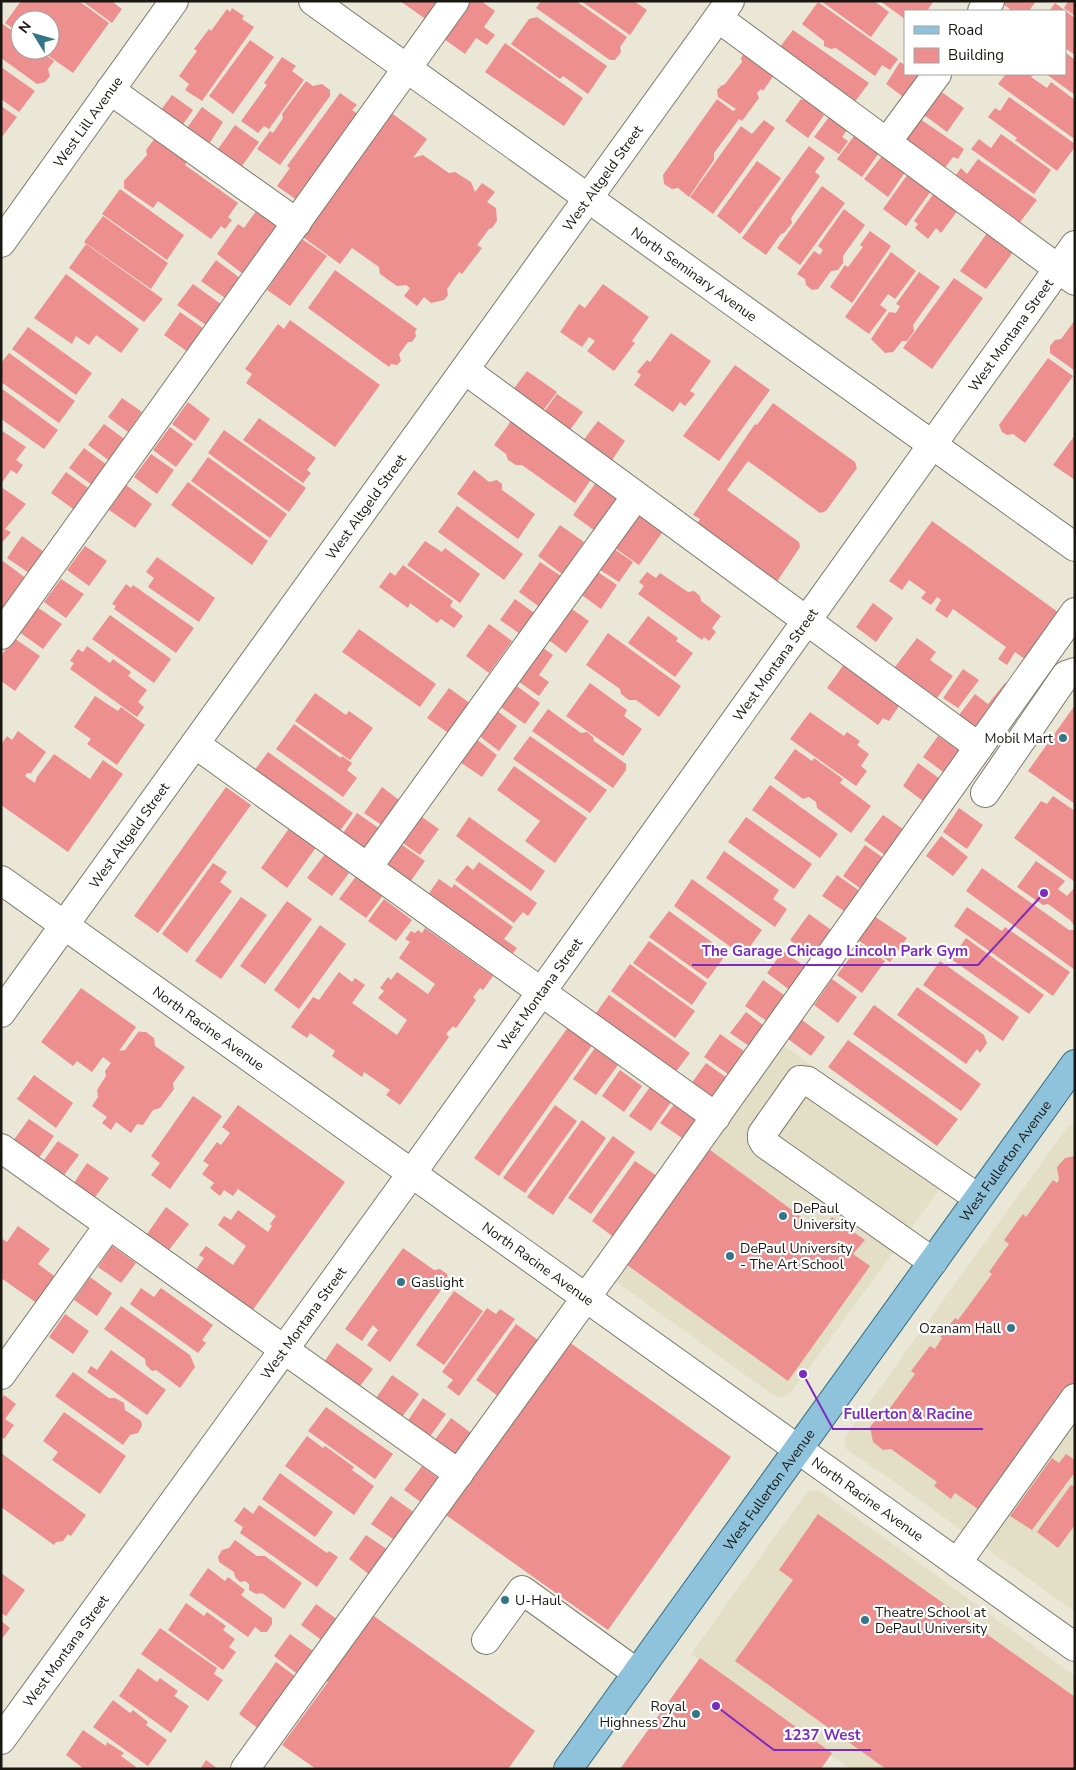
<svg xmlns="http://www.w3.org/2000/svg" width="1076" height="1770" font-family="'Nunito Sans',sans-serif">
<rect width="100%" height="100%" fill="#eae7d7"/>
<path fill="#e3dec6" d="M772,1037L955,1168L792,1391L787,1396L780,1398L773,1395L604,1273Z
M1075,1123V1612L896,1483L847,1450L844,1438L1064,1132L1068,1126Z
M818,1490L1075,1676V1769H850L691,1654L802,1499L809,1491Z"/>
<path fill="#ed8f8f" d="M21,1H79L109,23L73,73L46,54L51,48L50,20H20V33L5,23Z
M82,1H115L114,3L122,9L112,23Z
M400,1H441L427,20Z
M470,1H481L495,11L484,27L495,35L487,45L476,38L465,54L444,39Z
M541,1H576L627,37L620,47L621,52L615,60H610L536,8Z
M581,1H634L647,10L630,35Z
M821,1H874L889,12L871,37Z
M880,1H932L933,2L927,11H905V19Z
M1003,1H1036L1029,11H1012L1002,3Z
M1068,1H1075V16L1064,8Z
M818,2L898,59L890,70L882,65L875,76L836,48L831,49L824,46V41L802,24Z
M1055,3L1075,18V55L1065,48V11H1049Z
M232,8L244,16L242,19L254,27L202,101L185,90L189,84L179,76L197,51L194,49L209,29L211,31L227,9L230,12Z
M537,17L607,66L588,94L563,76L560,79L511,44L529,19Z
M1,23L20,36V50H39L54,61L48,69L50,76L45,82L37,84L1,58Z
M793,30L869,83L851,107L776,52Z
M250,40L274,57L233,114L209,96Z
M505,43L583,98L564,126L485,72Z
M1065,52L1075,60V95L1046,74H1065Z
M744,53L762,67L764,63L776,72L763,91L761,89L757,93L759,98L742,121L739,119L714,153V160L689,197L678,188L672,189L664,184L663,175L717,99L733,111L736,109L718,97L717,90L721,86L725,84L742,62L741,58Z
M282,57L296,66L292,71L304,80L269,129L264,126L258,133L241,121L267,85L264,83Z
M900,62L905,65V74H917L921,77L906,99L886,84Z
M1,67L35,91L19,112L1,99Z
M1006,74H1034L1031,77L1047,88L1051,82L1075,100V136L1073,138L998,84Z
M306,81L313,86L322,84L330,90V96L280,165L257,149L270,131L273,133L283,118L282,114Z
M940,91L964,108L947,132L924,115Z
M340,93L357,105L352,110L362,117L301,203L277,186L290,168L287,166Z
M172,95L193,110L179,130L158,114Z
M1009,97L1075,144V147L1057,171L1015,140L1017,138L988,117L995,108L1000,111Z
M805,98L823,111L821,113L824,115L808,138L785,121L801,99L803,100Z
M1,106L17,117L1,138Z
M202,107L223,122L209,144L187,128Z
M390,112L427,139L413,158L423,155L449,173L455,172L471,182L475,192L482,183L495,192L487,202L496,208L497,221L492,228L489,229L477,245L482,248L462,274L459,272L447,289L448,295L444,300L431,303L424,297L417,306L404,296L410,288L406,285L397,286L380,274L379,267L352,248L340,264L300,235Z
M829,117L847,130L842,137L848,141L839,154L814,137Z
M920,119L964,149L958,159L953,157L942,172L903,143Z
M764,120L775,128L713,214L690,197L741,126L752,134Z
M235,125L259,142L242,166L218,149Z
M1001,134L1051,170L1034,194L971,149L979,139L991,148Z
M854,136L879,153L862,177L837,159Z
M155,138L190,157L185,165L238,203L228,217L232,220L225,229L221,226L211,239L158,201L153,208L124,188V181L147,155L146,150Z
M809,146L825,158L815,172L820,176L791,218L792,223L784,233L781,234L766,255L742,238Z
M882,156L905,172L888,197L864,179Z
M978,159L1037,200L1017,226L952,180L961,168L967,174Z
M757,161L781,178L740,234L717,216Z
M910,171L933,188L906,226L883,209Z
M822,186L845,203L800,265L777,248Z
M120,189L184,235L167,260L102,214Z
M934,193L958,210L941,233L936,228L928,239L915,228L918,224L914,221Z
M259,207L281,222L243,274L217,254L238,224L244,228Z
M844,209L865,225L843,256V263L838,270L831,271L818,289L812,290L806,285L805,279L797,274L814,251L820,255L823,250L818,246Z
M103,216L168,263L151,289L84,242Z
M990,229L1016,248L986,289L960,271Z
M870,231L891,246L852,303L830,287L845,265L848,267L863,247L860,245Z
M302,239L327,256L290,306L267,290Z
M86,244L163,299L144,322L69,268Z
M891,252L916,271L895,299L888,294L880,305L887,310L869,334L845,317Z
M216,260L240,278L225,298L201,281Z
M335,270L417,329L415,332L416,336L412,342H408L399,354L401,361L397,365L391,364L389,367L308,308Z
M919,272L940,287L913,325L914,331L907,341H902L893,352L885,353L871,339L889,312L896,313L900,306L896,304Z
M66,274L139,329L121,353L96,335L89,345L76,336L72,344L34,318Z
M954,278L983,298L932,369L903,348Z
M193,284L221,304L206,325L177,305Z
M603,284L649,317L632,341L635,343L614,371L587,351L595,341L589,337L582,347L560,332L579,304L585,308Z
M180,312L204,329L188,352L164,335Z
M290,320L380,385L335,447L246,383L252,374L245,369L278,324L284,329Z
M1075,320V371L1050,353V346L1055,340L1061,339Z
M28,327L92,373L76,395L12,349Z
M671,333L711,361L690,391L695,394L685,406L680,402L673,412L634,385L641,375L637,372L647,360L650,362Z
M9,353L75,401L59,423L1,382V363Z
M1048,358L1073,376L1025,443L1013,434L1007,435L1002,432L999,425Z
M735,365L770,390L719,461L683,436Z
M527,371L557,392L539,416L509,395Z
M1,388L58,430L44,449L1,419Z
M557,394L583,412L567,434L541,416Z
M122,398L142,412L128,432L108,417Z
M188,402L210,419L195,441L172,424Z
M773,403L855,462L857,468L826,511L820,513L748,461L727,490L799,542L800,547L776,583L696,525L700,519L693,515L755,424L757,425Z
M259,418L316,458L307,470L311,473L303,483L243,440Z
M511,421L592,478L575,503L522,465H516L508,460L506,454L494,445Z
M598,421L625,441L608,466L579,446Z
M104,424L127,441L111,462L88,445Z
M170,427L193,444L176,467L153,450Z
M1,430L26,447L16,460L23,465L17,474L11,470L1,484Z
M224,430L306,488L289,512L208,453Z
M1075,435V480L1053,465Z
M84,448L107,465L92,485L69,468Z
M151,454L174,470L157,494L134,477Z
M208,457L287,514L270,538L191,481Z
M474,470L489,482L497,480L502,484V490L535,514L518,539L457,494Z
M66,472L91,490L76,511L51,493Z
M597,481L620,497L595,531L573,515Z
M188,482L268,541L252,565L171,505Z
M126,485L152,504L135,528L109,510Z
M1,487L26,504L5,529L11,532L1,544Z
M457,506L523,554L504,580L438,532Z
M640,513L664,530L639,565L615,548Z
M932,521L1062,615L1029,662L1015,652L1007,665L998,659L1006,647L953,609L947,618L935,610L941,600L937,597L931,605L921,598L926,592L909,580L902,590L889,581Z
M560,525L584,542L562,574L538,556Z
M22,536L44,552L29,573L7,558Z
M425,541L442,552L445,548L480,574L460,603L407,565Z
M85,546L107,561L89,586L67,570Z
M611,547L633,562L619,582L597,568Z
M157,557L215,598L199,622L148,587L154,578L146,572Z
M3,561L27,579L1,615V563Z
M540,562L564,578L541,608L519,592Z
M403,565L453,601L450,606L463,616L454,628L441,619L437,623L410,603L408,608L379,587L390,572L395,576Z
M595,570L617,585L601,609L579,593Z
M647,572L656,578L660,573L688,592L694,591L700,596L701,601L721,616L712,628L716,632L709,641L704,637L702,640L638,594L644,586L639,582Z
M61,579L84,594L66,618L44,602Z
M126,584L131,588L133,585L194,628L176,653L114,609L116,606L112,604Z
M515,599L537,615L523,636L500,620Z
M873,603L893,618L876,642L856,627Z
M37,607L62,624L43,649L19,632Z
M569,607L589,621L566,653L546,638Z
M110,615L171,659L154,683L92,639Z
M648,616L678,638L676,641L693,653L675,677L628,643Z
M489,624L512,641L489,673L466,656Z
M359,629L436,684L420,707L342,652Z
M608,633L681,686L659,717L636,700H629L621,694L620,689L586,665Z
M14,638L40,656L15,691L1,681V656Z
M917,638L936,652L930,660L953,676L937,698L895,667Z
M539,645L553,655L539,675L549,682L539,696L515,679Z
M87,646L110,663L113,659L131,672L128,676L147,690L138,702L144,707L137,717L70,669L74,663L70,661L78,649L83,652Z
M847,660L903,700L889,721L883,718L878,725L827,688Z
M963,669L979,680L958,708L943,698Z
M590,683L627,710L624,716L642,729L623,756L566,716Z
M1005,683L1012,688L981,731L959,715L975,694L988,704Z
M514,684L540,703L525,724L499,706Z
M449,688L471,704L450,734L427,718Z
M315,693L346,715L349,711L373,728L350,760L295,721Z
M95,696L118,711L121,707L145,725L117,765L87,744L91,739L74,727Z
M1075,705V804L1028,771Z
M548,709L581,733L587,732L593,737L594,741L626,764V770L613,788L532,731Z
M496,710L517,726L499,751L478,735Z
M810,712L844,736L847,732L860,741L857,745L869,754L861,766L867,771L856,786L790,739Z
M294,724L341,758L342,756L352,763L347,770L357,778L343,797L276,749Z
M18,731L46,752L31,773H27L25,776L35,783L37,777L54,754L90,779L103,760L123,774L68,852L1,805V745L7,736L12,740Z
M530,736L607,790L590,813L513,759Z
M938,736L963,753L946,774L923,757Z
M476,739L497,755L482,777L460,762Z
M795,749L812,761L814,758L843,779L840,783L871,806L851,833L817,808L816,802L809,797L803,799L774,778Z
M268,752L353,813L336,836L251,775Z
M918,763L943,781L927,804L903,786Z
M514,766L587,818L555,863L525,841L540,821L497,790Z
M770,785L838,834L820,858L752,810Z
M226,787L251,805L158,933L134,916Z
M382,787L403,803L386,828L364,813Z
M1053,796L1075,811V882L1014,838L1041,801L1047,804Z
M959,808L983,825L967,849L943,832Z
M357,813L383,831L367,855L341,836Z
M419,815L439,829L420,855L400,841Z
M883,815L907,832L889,858L864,840Z
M469,817L545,871L531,891L456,836Z
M746,817L812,864L794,889L728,842Z
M290,827L317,846L287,888L261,868Z
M941,836L968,857L953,876L926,856Z
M398,842L425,861L407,886L381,867Z
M865,845L889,862L867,893L843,876Z
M724,851L779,890L773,899L787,909L775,927L706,878Z
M325,854L349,873L332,896L307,878Z
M1036,861L1065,881L1058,889L1067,896L1075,887V927L1070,920L1048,904L1043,905L1017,887Z
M479,862L537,903L528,916L523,912L514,923L455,880L467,865L473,870Z
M213,863L227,872L220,882L232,891L187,953L162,934Z
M982,868L1069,930H1075V970L966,891Z
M357,875L384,894L366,918L339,899Z
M837,875L861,892L847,913L822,896Z
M439,879L452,888L454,884L513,927L504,939L517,948L508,959L437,908L442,903L429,893Z
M692,879L762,930L743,956L674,906Z
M241,897L267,915L221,979L195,961Z
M384,899L412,920L396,941L368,921Z
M287,901L312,919L265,984L240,966Z
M967,907L1002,931L1005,927L1070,972L1053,996L954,926Z
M669,911L727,953L708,979L649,937Z
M809,914L834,932L816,958L790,940Z
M874,916L907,938L890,962L858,940Z
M320,925L346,944L299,1009L274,990Z
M425,928L493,976L483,990L480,988L473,997L476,1000L456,1028L453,1026L446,1034L449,1037L400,1105L386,1095L390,1090L364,1072L362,1077L332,1056L335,1051L310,1033L307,1038L291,1027L313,997L319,1000L339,972L352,982L355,978L365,985L352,1003L397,1035L407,1020L378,998L384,991L380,988L388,977L391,980L397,972L428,994L435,984L399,958L410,942L405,939L411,931L415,933L418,930L422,933Z
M966,938L1044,995L1029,1014L951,959Z
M649,941L707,983L692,1005L633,963Z
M860,944L885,961L862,993L837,975Z
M783,951L807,968L791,991L767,973Z
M940,961L1019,1017L1003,1041L923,985Z
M630,964L695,1011L675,1038L611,991Z
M832,979L857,997L838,1023L814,1005Z
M763,980L787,997L768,1022L745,1006Z
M917,987L984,1035L987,1043L980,1053L977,1049L966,1064L897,1015Z
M81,988L136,1027L119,1051L125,1050L139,1031L141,1032H146L154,1038L155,1046L185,1067L173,1083L174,1089L160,1108L153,1110L143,1125L137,1124L131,1133L116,1122L111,1130L102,1123L107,1117L92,1106L98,1097L97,1090L106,1076L105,1071L111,1063L103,1057L92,1072L77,1061L73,1066L41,1042Z
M609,995L690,1053L671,1078L591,1020Z
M874,1005L981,1084L961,1111L853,1034Z
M746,1012L767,1028L752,1048L730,1033Z
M802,1020L825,1037L811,1056L788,1039Z
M569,1026L593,1044L499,1176L474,1158Z
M720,1034L744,1051L728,1074L704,1057Z
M848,1040L958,1119L937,1146L828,1067Z
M595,1048L618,1065L596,1095L573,1079Z
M706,1063L730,1080L714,1102L691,1084Z
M620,1070L642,1086L624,1112L602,1096Z
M34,1075L73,1103L56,1128L17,1099Z
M650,1087L671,1102L651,1131L629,1116Z
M193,1096L222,1116L170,1189L151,1175L160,1163L151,1156Z
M676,1102L699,1119L685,1140L660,1123Z
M238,1105L345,1182L252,1311L195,1271L204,1258L199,1255L206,1246L233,1265L246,1246L218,1225L224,1216L231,1220L238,1210L268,1232L272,1226L270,1224L276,1216L238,1189L233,1196L224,1190L220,1196L210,1188L214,1183L202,1174L209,1165L203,1161L217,1142L221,1145L230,1133L222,1127Z
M555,1105L577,1121L525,1193L503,1178Z
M29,1119L54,1136L38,1159L13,1141Z
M582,1120L606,1138L553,1215L527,1197Z
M613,1136L635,1152L591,1214L568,1198Z
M58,1141L79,1155L62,1178L41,1164Z
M706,1147L822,1232L832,1217L865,1240L853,1254L870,1266L788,1381L623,1262Z
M1075,1156V1381L982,1512L955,1493L951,1499L934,1486L937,1482L891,1449L883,1450L873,1442L870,1427L878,1417L884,1416L915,1374L911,1371L930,1346L935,1349L942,1338L940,1337L955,1318L958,1320L992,1274L989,1272L1009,1244L1004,1240L1023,1214L1026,1217L1053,1180L1057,1183L1059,1180L1057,1167L1065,1158Z
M635,1161L663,1180L619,1241L592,1221Z
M87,1163L109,1178L93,1200L72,1186Z
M166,1207L189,1224L169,1250L147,1234Z
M18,1226L50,1249L38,1264L57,1278L38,1304L1,1278V1238L7,1242Z
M112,1246L136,1263L121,1283L98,1267Z
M403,1248L434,1270L440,1269L447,1274L448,1280L390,1362L367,1345L378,1330L373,1325L362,1341L345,1329Z
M90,1277L112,1293L97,1316L74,1300Z
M141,1288L154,1297L161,1288L213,1325L202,1340L206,1343L198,1353L130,1304Z
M454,1291L483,1311L444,1365L416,1345Z
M121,1306L190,1355L195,1367L180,1388L156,1370L152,1371L146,1365L145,1359L104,1329Z
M487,1308L496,1314L500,1309L515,1319L459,1396L447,1387L453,1380L442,1372Z
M65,1314L89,1331L73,1354L49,1337Z
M516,1324L545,1345L505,1401L476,1380Z
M569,1342L731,1457L608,1630L446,1515Z
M337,1343L373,1369L357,1390L322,1365Z
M111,1350L166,1390L147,1415L87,1372L91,1366L97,1370Z
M73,1372L109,1398H115L124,1403L125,1410L141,1421L142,1426L138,1433L130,1435L123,1445L55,1396Z
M392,1375L419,1394L402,1417L376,1398Z
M4,1395L16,1404L5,1419L14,1425L4,1439L1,1437V1400Z
M423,1398L446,1414L429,1438L407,1422Z
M326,1407L393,1454L375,1479L308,1431Z
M64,1412L126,1456L100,1494L52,1460L58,1452L43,1441Z
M451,1418L478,1438L461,1461L434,1441Z
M307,1436L323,1448L325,1446L354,1467L352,1470L374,1486L354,1515L285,1466Z
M1,1453L86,1515L71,1536L68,1534L63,1541L56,1542L54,1545L1,1507Z
M1066,1454L1075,1460V1472L1032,1530L1010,1516L1052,1458L1059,1463Z
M422,1466L442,1481L425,1505L404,1490Z
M280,1473L333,1512L315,1537L262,1499Z
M1071,1485L1075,1487V1525L1058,1548L1037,1532Z
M391,1496L415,1513L396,1541L371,1524Z
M259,1505L327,1553L329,1551L338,1557L317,1587L240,1533L243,1527L234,1521L244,1507L253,1514Z
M818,1514L1075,1697V1769H886L735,1661L793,1580L779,1570Z
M366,1535L388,1550L370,1575L349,1559Z
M235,1540L257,1556H265L302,1583L284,1609L262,1593L256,1594L249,1590V1584L245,1581L240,1582L235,1577L234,1572L219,1562L218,1557L222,1550L229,1548Z
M208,1568L225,1581L228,1577L245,1590L241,1595L272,1618V1624L267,1632H261L255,1627L248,1637L189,1595Z
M1,1573L25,1590L6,1616L1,1613Z
M186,1603L204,1616L207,1612L226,1626L223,1630L235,1639L229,1647L236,1652L223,1670L168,1630Z
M316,1604L338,1620L323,1641L301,1625Z
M371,1614L535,1731L508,1769H316L282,1745L328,1682L324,1679Z
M1,1621L10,1628L1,1640Z
M160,1628L217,1668L214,1674L223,1680L208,1701L141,1654Z
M290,1634L313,1651L296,1673L274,1656Z
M700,1658L832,1753L821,1769H620Z
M276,1662L296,1677L259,1729L239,1714Z
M138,1668L157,1682L160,1678L178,1691L174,1696L189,1706L171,1733L119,1696Z
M113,1700L130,1713L133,1710L148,1722L146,1725L167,1740L148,1766L93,1727Z
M83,1730L106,1746L107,1742L124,1753L121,1756L136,1767L135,1769H84L66,1755Z
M206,1760L218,1769H200Z"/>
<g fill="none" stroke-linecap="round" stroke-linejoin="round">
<g stroke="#7e7b6d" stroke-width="30">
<g id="minor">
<path id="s1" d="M313,1L1075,547"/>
<path d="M982,11L990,1"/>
<path d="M718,18L1075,281"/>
<path d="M110,90L297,223"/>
<path d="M887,142L937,74"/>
<path id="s2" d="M1,243L174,1"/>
<path d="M465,370L979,747"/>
<path d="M1,635L455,1"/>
<path d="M195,744L716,1117"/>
<path d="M985,793L1066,675L1075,672"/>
<path d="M368,867L636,496"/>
<path id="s3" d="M1,880L1075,1647"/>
<path id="s4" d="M1,1013L730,1"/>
<path d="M1,1148L459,1474"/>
<path d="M933,1262L765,1144L762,1139V1134L800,1080L808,1081L978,1198"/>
<path d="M1,1375L109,1225"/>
<path d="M957,1563L1075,1398"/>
<path d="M486,1640L522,1590L637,1673"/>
<path id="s5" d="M1,1740L412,1173L1075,245"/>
<path d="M245,1769L611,1263L1075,612"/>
</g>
</g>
<g stroke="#356d85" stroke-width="30">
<g id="major">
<path id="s6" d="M568,1769L1075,1064"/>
</g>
</g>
<use href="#minor" stroke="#fff" stroke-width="28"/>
<use href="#major" stroke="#8fc3dc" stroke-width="28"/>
</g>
<g fill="#347588" stroke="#fff" stroke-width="2">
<circle cx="1063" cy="738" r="5"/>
<circle cx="783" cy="1216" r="5"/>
<circle cx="730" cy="1256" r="5"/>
<circle cx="401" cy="1282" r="5"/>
<circle cx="1011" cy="1328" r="5"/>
<circle cx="505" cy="1600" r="5"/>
<circle cx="865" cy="1620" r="5"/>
<circle cx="696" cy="1714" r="5"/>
</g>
<g text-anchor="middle" stroke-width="4.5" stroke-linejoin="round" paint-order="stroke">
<g font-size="14" fill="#181711" stroke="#fff">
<text dy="5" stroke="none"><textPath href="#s2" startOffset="149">West Lill Avenue</textPath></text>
<text dy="5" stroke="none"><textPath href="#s4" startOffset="1029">West Altgeld Street</textPath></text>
<text dy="5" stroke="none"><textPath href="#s1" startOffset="469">North Seminary Avenue</textPath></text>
<text dy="5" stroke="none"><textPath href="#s5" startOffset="1730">West Montana Street</textPath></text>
<text dy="5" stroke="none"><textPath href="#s4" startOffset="624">West Altgeld Street</textPath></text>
<text dy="5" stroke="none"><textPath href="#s5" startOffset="1325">West Montana Street</textPath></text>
<text dy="5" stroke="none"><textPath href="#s4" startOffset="219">West Altgeld Street</textPath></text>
<text dy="5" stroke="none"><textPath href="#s5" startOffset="920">West Montana Street</textPath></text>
<text dy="5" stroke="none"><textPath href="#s3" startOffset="255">North Racine Avenue</textPath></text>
<text dy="5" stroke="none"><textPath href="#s6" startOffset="749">West Fullerton Avenue</textPath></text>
<text dy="5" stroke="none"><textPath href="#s3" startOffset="660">North Racine Avenue</textPath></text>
<text dy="5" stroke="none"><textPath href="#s5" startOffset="515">West Montana Street</textPath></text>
<text dy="5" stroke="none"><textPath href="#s6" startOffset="344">West Fullerton Avenue</textPath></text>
<text dy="5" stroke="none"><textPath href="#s3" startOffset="1065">North Racine Avenue</textPath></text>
<text dy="5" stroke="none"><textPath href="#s5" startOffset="110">West Montana Street</textPath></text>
</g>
<g font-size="14" fill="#181711" stroke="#fff" text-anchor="start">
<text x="1053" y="743" text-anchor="end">Mobil Mart</text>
<text x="793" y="1213">DePaul<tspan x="793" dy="16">University</tspan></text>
<text x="740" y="1253">DePaul University<tspan x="740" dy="16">- The Art School</tspan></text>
<text x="411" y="1287">Gaslight</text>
<text x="1001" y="1333" text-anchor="end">Ozanam Hall</text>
<text x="515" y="1605">U-Haul</text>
<text x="875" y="1617">Theatre School at<tspan x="875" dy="16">DePaul University</tspan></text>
<text x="686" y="1711" text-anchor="end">Royal<tspan x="686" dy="16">Highness Zhu</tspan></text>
</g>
</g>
<path fill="none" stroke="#7b2cbf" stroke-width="2" d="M1044 893L978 965H692M803 1374L833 1429H983M716 1706L774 1750H871"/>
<g fill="#7b2cbf" stroke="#fff" stroke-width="2">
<circle cx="1044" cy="893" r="5"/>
<circle cx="803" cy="1374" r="5"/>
<circle cx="716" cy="1706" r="5"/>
</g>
<g font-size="15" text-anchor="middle" font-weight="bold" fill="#7b2cbf" stroke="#fff" stroke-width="4.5" stroke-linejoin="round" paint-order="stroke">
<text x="835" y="956">The Garage Chicago Lincoln Park Gym</text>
<text x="908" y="1419">Fullerton &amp; Racine</text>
<text x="822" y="1740">1237 West</text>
</g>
<rect width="1076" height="1770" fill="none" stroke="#181711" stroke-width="5"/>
<rect x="904" y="10" width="162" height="65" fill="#ffffff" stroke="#a3a2a0"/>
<rect x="914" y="26" width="25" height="8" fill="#8fc3dc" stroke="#a3a2a0"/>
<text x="948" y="35" font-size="15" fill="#181711">Road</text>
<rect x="914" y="48" width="25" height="15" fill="#ed8f8f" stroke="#a3a2a0"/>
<text x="948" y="60" font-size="15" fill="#181711">Building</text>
<g transform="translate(35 35) rotate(307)"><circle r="24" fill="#ffffff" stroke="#a3a2a0"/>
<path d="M0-4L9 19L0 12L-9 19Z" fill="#347588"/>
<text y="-8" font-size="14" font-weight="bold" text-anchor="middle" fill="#181711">N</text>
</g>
</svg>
